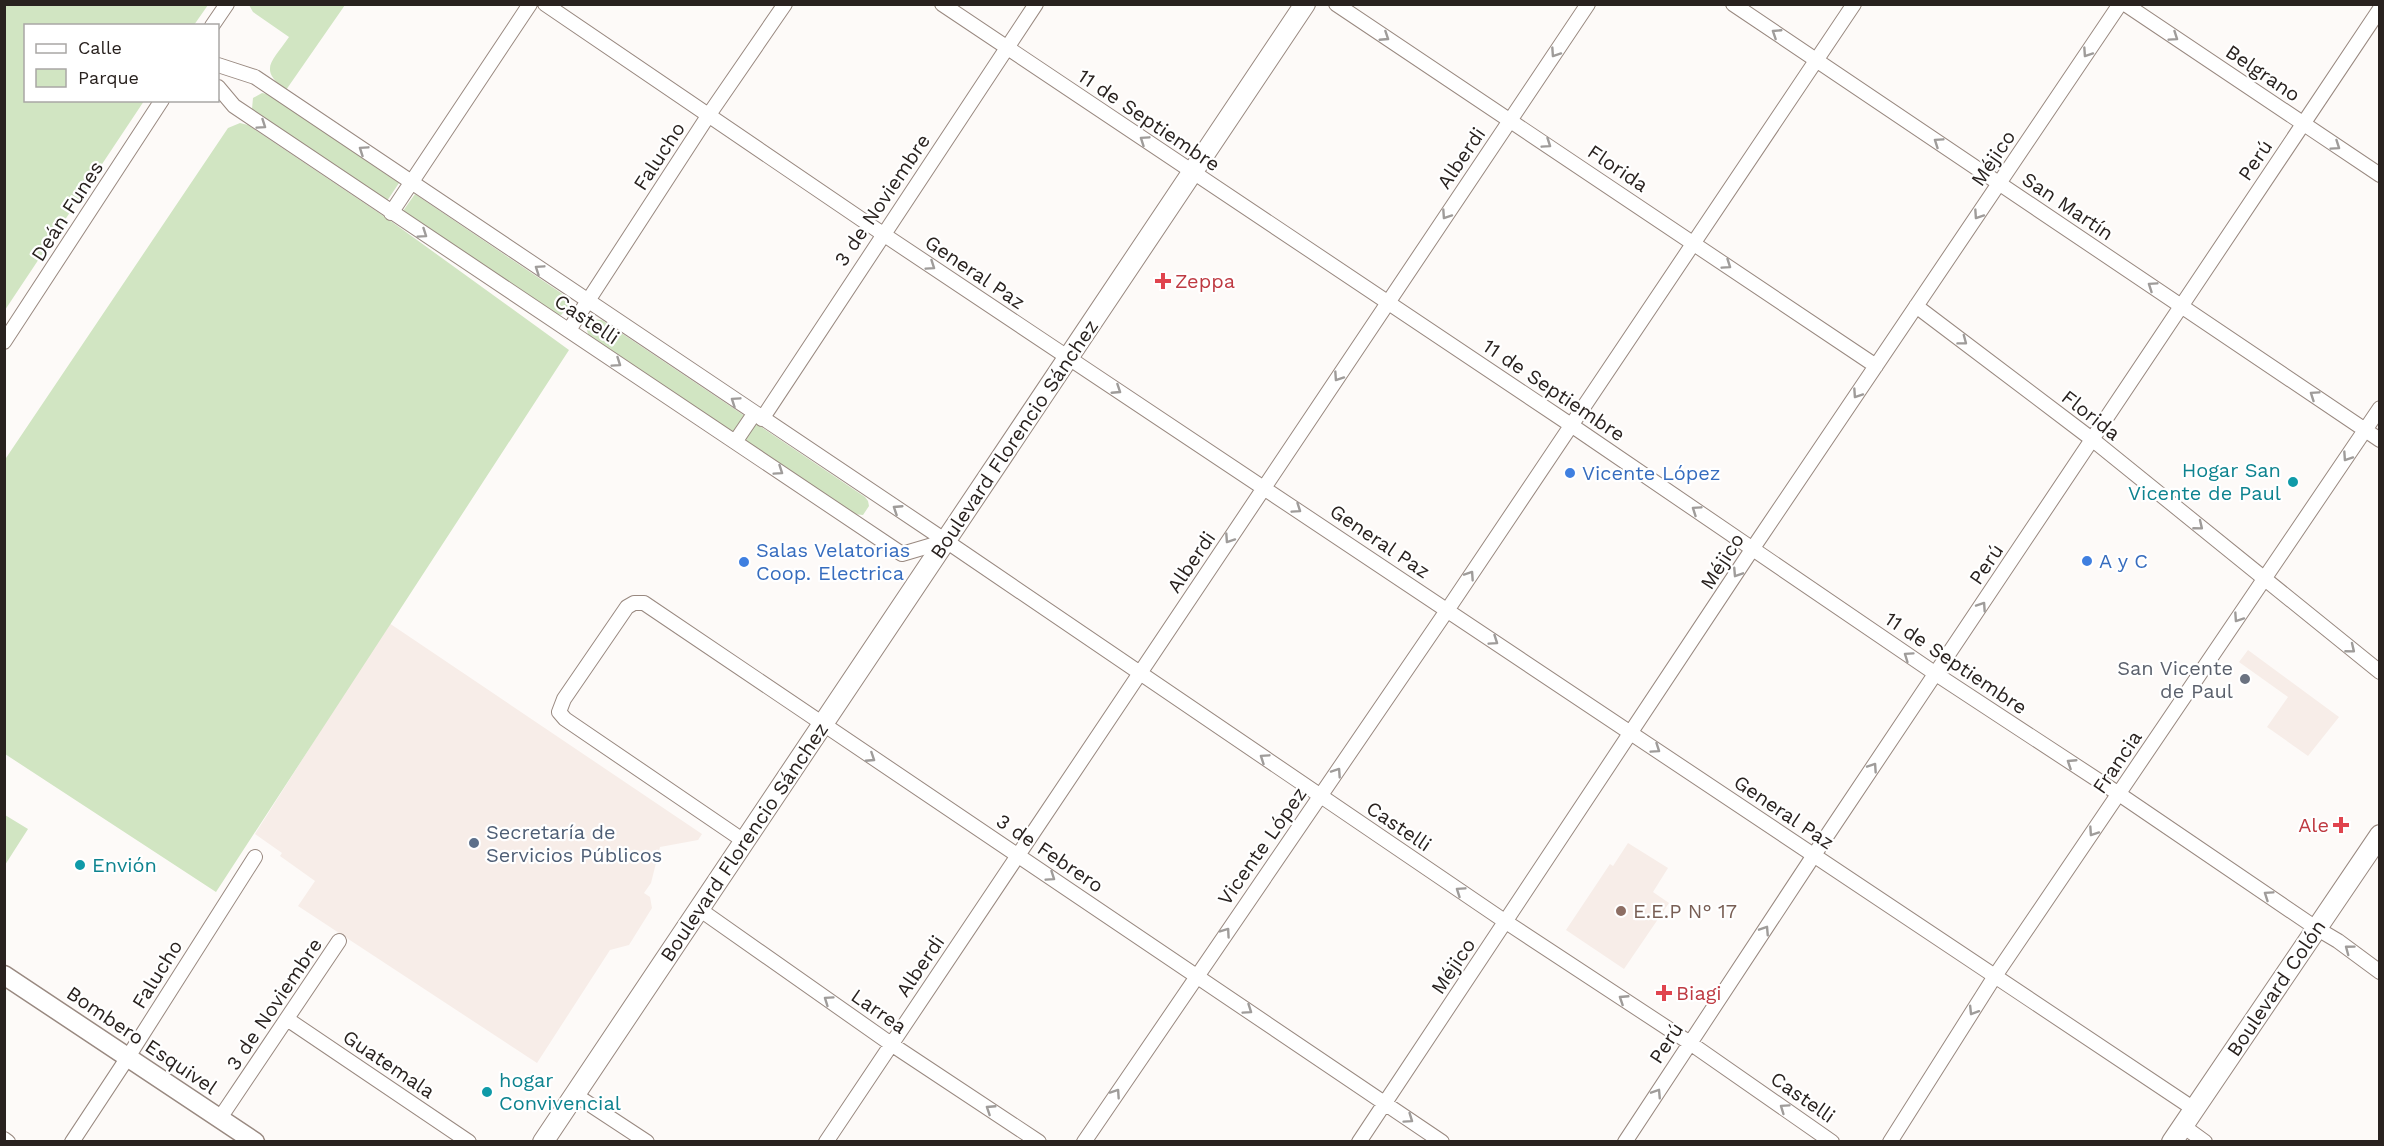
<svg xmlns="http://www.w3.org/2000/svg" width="2384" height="1146" font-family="'Work Sans',sans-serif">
<rect width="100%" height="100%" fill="#fdfaf8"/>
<path fill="#f7ede8" d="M389,623L702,834L698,840L660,847L651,883L644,893L650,897L652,908L629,945L610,950L537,1063L298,906L315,881L280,856L282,853L255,834Z
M2248,650L2339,717L2308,756L2267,727L2288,697L2239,662Z
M1628,843L1668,868L1653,892L1669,903L1624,969L1566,930L1610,864L1613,866Z"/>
<path fill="#d1e5c2" d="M5,4L208,5L194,25L26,26V100L144,101L5,310Z
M249,5H345L286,90C257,69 273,61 289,37L253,12Z
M262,93L268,94L399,183L387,201L256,112L252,109L253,98Z
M240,123L248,125L388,219L569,350L216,892L5,754L4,461L228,128Z
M415,194L567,297L569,302L568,307L561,315L555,314L403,211Z
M592,319L602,320L745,416L733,433L589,337L586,327Z
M754,422L865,497L868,501L869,506L863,515L853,514L743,439Z
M5,815L28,829L5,865Z"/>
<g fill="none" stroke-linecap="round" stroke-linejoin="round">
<g stroke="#998980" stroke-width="16">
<path id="minor" d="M545,4L883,234L2194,1109
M942,4L1571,425L1936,674L2119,794L2316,928L2338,941L2380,972
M1336,4L1876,366
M1733,4L2380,440
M2125,4L2380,175
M212,26L227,4
M218,65L255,77L946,541L1506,922L1690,1043L1832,1142
M218,87L234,106L902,554L946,541
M391,213L530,4
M1916,306L2093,440L2380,672
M569,330L708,116L785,4
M4,342L162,100
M762,419L1036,4
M735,442L754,414
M744,841L565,719L559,712L564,699L627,607L634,603H644L1442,1142
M699,909L891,1044L1039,1142
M287,1019L469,1142
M574,1094L647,1142
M220,1118L339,941
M2183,1126L2205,1142
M4,1139L8,1142
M72,1142L128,1057L255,857
M826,1142L1588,4
M1084,1142L1448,609L1854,4
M1359,1142L1753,548L2120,4
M1625,1142L1814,855L2380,9
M1890,1142L1995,976L2380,408"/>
</g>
<g stroke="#998980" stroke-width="21">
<path id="tertiary" d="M4,975L255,1142"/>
</g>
<g stroke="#998980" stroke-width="22">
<path id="secondary" d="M543,1142L1305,4
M2172,1142L2380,835"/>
</g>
<use href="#minor" stroke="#fff" stroke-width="14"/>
<use href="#tertiary" stroke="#fff" stroke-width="18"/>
<use href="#secondary" stroke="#fff" stroke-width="20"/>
</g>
<defs><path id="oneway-chevron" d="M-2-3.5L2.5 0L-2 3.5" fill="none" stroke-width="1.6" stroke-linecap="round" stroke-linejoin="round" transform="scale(1.5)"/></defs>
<g stroke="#9f9c9a">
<use href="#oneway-chevron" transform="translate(1776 33) rotate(-147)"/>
<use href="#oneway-chevron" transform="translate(1385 37) rotate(33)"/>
<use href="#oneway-chevron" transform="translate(2174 37) rotate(34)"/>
<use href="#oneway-chevron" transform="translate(1555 53) rotate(124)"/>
<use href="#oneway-chevron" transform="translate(2087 53) rotate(124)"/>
<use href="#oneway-chevron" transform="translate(262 125) rotate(34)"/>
<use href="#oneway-chevron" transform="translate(1144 140) rotate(-146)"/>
<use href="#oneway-chevron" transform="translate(1938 142) rotate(-146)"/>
<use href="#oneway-chevron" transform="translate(1547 144) rotate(34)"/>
<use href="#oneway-chevron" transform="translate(2336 146) rotate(34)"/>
<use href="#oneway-chevron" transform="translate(363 150) rotate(-146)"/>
<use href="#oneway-chevron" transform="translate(1446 215) rotate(124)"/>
<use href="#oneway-chevron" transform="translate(1978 215) rotate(124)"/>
<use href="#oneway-chevron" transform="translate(423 234) rotate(34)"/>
<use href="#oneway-chevron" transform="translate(1727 265) rotate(34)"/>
<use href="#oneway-chevron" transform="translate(931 266) rotate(34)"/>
<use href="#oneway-chevron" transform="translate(539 269) rotate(-146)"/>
<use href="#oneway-chevron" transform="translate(2152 286) rotate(-146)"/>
<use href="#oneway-chevron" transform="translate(1963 341) rotate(37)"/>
<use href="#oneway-chevron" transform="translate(617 363) rotate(34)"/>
<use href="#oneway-chevron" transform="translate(1338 377) rotate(124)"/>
<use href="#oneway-chevron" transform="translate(1117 390) rotate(33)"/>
<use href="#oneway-chevron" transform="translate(1857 394) rotate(124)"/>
<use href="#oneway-chevron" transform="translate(2314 395) rotate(-146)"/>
<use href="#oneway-chevron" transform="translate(735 401) rotate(-146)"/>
<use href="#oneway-chevron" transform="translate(2347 457) rotate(124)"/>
<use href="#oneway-chevron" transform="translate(779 471) rotate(34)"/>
<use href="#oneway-chevron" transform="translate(897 509) rotate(-147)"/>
<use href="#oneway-chevron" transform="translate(1297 509) rotate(34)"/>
<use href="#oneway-chevron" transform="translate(1696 510) rotate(-146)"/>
<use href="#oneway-chevron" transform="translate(2199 526) rotate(39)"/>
<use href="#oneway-chevron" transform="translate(1229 539) rotate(124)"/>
<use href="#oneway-chevron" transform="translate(1737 573) rotate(123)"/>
<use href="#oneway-chevron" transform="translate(1470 575) rotate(-56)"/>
<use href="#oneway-chevron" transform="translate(1982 606) rotate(-56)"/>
<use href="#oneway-chevron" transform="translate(2238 618) rotate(124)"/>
<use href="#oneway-chevron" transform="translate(1494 641) rotate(34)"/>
<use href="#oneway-chevron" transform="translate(2351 649) rotate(39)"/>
<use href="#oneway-chevron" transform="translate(1908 656) rotate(-145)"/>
<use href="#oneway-chevron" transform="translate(1656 749) rotate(34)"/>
<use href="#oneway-chevron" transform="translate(871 758) rotate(33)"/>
<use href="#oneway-chevron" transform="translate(1264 758) rotate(-146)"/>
<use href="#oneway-chevron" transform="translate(2071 763) rotate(-147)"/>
<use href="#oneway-chevron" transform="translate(1873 767) rotate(-56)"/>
<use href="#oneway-chevron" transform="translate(1337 772) rotate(-56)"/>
<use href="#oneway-chevron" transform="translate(2093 832) rotate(124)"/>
<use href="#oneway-chevron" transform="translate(1051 877) rotate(34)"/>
<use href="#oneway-chevron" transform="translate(1460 891) rotate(-146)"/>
<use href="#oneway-chevron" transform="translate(2268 895) rotate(-146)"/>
<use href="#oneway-chevron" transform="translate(1765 930) rotate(-57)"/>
<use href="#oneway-chevron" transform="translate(1226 932) rotate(-55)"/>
<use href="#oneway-chevron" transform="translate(2349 949) rotate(-143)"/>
<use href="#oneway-chevron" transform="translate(1623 999) rotate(-147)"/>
<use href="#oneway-chevron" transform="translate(828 1000) rotate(-145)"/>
<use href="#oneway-chevron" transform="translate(1248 1010) rotate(34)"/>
<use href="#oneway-chevron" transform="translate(1973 1011) rotate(122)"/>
<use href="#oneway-chevron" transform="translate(1116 1093) rotate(-56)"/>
<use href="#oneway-chevron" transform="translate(1657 1093) rotate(-57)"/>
<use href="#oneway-chevron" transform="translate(1784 1108) rotate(-145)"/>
<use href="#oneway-chevron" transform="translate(990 1109) rotate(-147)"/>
<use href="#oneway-chevron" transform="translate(1409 1119) rotate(35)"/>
</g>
<g fill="#e0444e" stroke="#fff" stroke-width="2">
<path d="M1160 272h6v6h6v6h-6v6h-6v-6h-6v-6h6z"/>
<path d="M2338 816h6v6h6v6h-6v6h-6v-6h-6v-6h6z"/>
<path d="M1661 984h6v6h6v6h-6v6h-6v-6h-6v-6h6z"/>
</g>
<g fill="#3f7fe0" stroke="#fff" stroke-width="2">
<circle cx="1570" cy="473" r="6"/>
<circle cx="2087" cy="561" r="6"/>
<circle cx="744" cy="562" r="6"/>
</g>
<g fill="#0f9aa8" stroke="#fff" stroke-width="2">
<circle cx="2293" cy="482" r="6"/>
<circle cx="80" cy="865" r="6"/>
<circle cx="487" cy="1092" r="6"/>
</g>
<circle fill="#6b7280" stroke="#fff" stroke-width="2" cx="2245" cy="679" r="6"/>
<circle fill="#5c6f8a" stroke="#fff" stroke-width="2" cx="474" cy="843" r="6"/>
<circle fill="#8d6e63" stroke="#fff" stroke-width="2" cx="1621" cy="911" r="6"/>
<g text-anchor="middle" stroke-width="4.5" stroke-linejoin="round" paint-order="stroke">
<g font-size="20" fill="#29221f" stroke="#fff">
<text transform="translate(2263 73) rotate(34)" y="7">Belgrano</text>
<text transform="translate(1149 120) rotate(34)" y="7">11 de Septiembre</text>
<text transform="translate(659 156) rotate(-57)" y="7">Falucho</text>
<text transform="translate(1461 158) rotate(-56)" y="7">Alberdi</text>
<text transform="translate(1993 158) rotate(-56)" y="7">Méjico</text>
<text transform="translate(2255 160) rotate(-56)" y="7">Perú</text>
<text transform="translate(1618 168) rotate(34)" y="7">Florida</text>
<text transform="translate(882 200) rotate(-56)" y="7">3 de Noviembre</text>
<text transform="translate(2068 206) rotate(34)" y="7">San Martín</text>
<text transform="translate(67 211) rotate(-57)" y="7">Deán Funes</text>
<text transform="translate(975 272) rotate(34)" y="7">General Paz</text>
<text transform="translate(587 319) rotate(34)" y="7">Castelli</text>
<text transform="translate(1554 390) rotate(34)" y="7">11 de Septiembre</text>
<text transform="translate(2091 415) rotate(38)" y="7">Florida</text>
<text transform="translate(1014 439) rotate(-56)" y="7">Boulevard Florencio Sánchez</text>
<text transform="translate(1380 541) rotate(34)" y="7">General Paz</text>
<text transform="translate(1722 561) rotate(-57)" y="7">Méjico</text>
<text transform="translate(1191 562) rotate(-56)" y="7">Alberdi</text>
<text transform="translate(1986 564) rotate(-56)" y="7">Perú</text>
<text transform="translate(1956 663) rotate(34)" y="7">11 de Septiembre</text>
<text transform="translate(2117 762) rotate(-56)" y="7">Francia</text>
<text transform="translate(1784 812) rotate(34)" y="7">General Paz</text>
<text transform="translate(1399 826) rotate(34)" y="7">Castelli</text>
<text transform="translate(744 842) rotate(-56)" y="7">Boulevard Florencio Sánchez</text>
<text transform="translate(1262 846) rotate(-55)" y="7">Vicente López</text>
<text transform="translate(1050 853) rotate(34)" y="7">3 de Febrero</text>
<text transform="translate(920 966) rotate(-56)" y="7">Alberdi</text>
<text transform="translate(1453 966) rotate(-56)" y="7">Méjico</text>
<text transform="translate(157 974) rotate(-58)" y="7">Falucho</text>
<text transform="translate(2276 988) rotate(-56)" y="7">Boulevard Colón</text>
<text transform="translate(274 1004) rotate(-56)" y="7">3 de Noviembre</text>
<text transform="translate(879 1011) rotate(35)" y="7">Larrea</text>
<text transform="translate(142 1040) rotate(34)" y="7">Bombero Esquivel</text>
<text transform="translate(1666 1043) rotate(-57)" y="7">Perú</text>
<text transform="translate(389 1064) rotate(34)" y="7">Guatemala</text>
<text transform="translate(1803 1097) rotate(35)" y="7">Castelli</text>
</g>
<g font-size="20" fill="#be3a42" stroke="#fff" text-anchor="start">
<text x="1175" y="288">Zeppa</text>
<text x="2329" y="832" text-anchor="end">Ale</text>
<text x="1676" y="1000">Biagi</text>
</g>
<g font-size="20" fill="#0d838f" stroke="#fff" text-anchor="start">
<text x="2281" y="477" text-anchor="end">Hogar San<tspan x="2281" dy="23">Vicente de Paul</tspan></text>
<text x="92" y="872">Envión</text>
<text x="499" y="1087">hogar<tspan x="499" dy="23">Convivencial</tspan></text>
</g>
<g font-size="20" fill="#366cbe" stroke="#fff" text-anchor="start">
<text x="1582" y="480">Vicente López</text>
<text x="756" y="557">Salas Velatorias<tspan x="756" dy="23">Coop. Electrica</tspan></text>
<text x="2099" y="568">A y C</text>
</g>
<g font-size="20" fill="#5b616d" stroke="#fff" text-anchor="end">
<text x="2233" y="675">San Vicente<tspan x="2233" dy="23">de Paul</tspan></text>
</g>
<g font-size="20" fill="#4e5e75" stroke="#fff" text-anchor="start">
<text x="486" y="839">Secretaría de<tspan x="486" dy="23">Servicios Públicos</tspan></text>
</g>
<g font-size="20" fill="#785e54" stroke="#fff" text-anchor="start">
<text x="1633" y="918">E.E.P N° 17</text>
</g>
</g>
<rect width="2384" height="1146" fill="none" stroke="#29221f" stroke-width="12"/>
<rect x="24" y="24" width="195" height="78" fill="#ffffff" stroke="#a9a7a5" stroke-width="1.5"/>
<rect x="36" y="44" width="30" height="9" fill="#ffffff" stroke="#a9a7a5" stroke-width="1.5"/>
<text x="78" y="54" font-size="18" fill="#29221f">Calle</text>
<rect x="36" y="69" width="30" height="18" fill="#d1e5c2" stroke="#a9a7a5" stroke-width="1.5"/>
<text x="78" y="84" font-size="18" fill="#29221f">Parque</text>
</svg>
